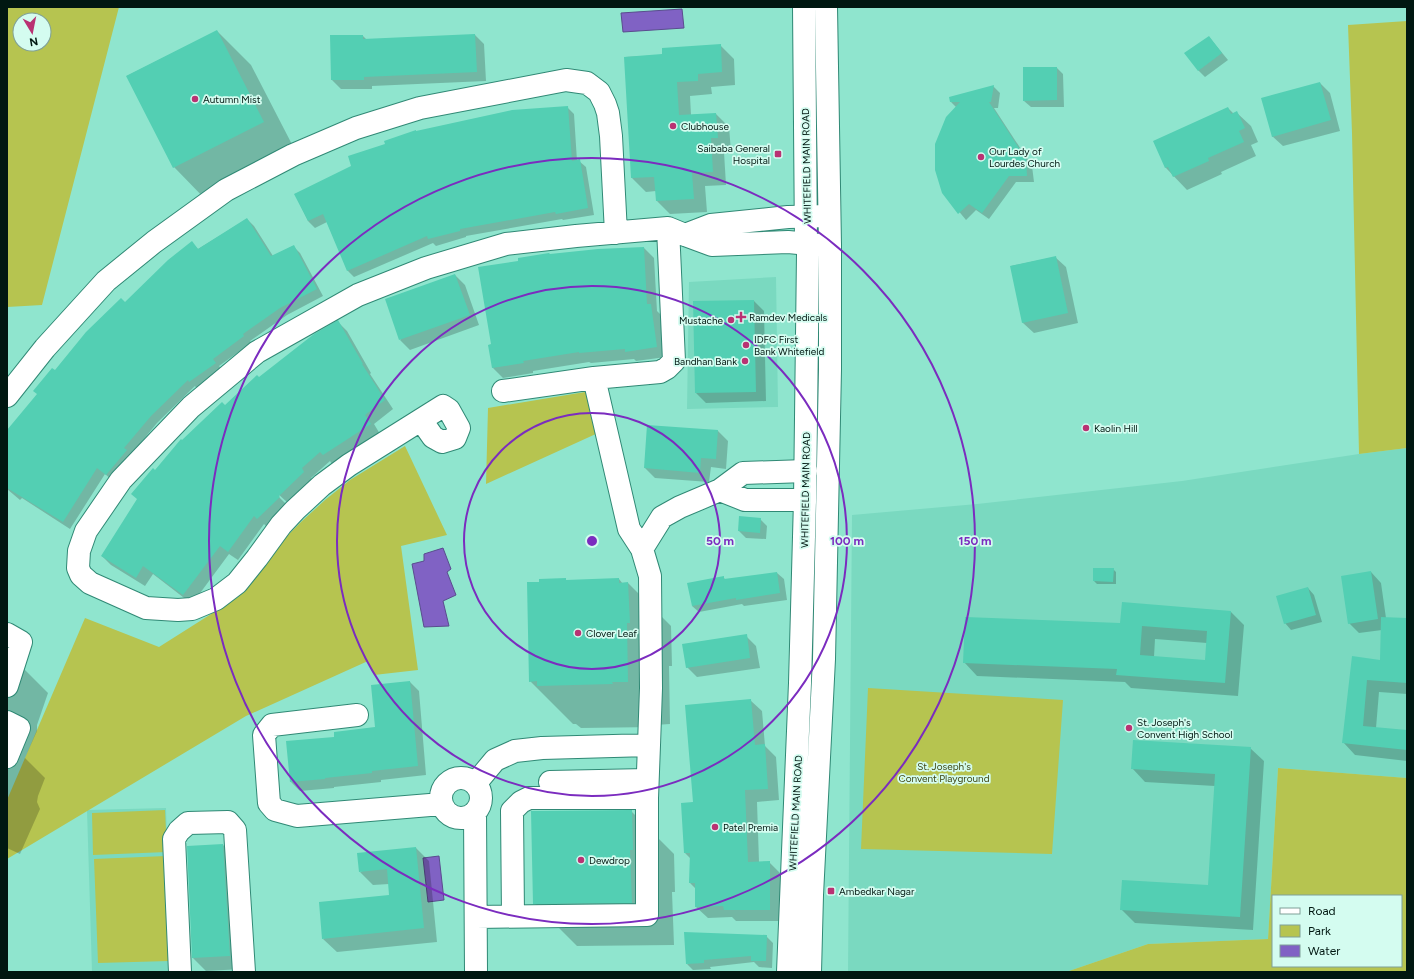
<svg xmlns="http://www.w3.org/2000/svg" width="1414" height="979" font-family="Figtree,sans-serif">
<rect width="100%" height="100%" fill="#8fe5ce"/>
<path fill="#7ad9c0" d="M776,277L778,407L687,409L689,282Z
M1407,448V778L1278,768L1268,939L1148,944L1066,972H848L852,515L977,504L1182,481L1359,454Z
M166,808L171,972H92L87,810Z"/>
<path fill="#b6c450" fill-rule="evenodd" d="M7,7H119L42,305L7,307ZM20,20H44V44H20Z
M1407,21V448L1359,454L1352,133L1348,25Z
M591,391L598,433L486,484L488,408Z
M405,446L447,535L401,546L418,670L374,675L368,661L246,716L7,859V800L85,618L159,647L238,597L257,570L278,545L301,522L325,500L350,480Z
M868,688L1063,700L1052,854L861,849Z
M1278,768L1407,778V972H1066L1148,944L1268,939ZM1273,896H1401V966H1273Z
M165,810L167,852L93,855L92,813Z
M166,856L169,961L98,963L94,859Z"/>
<path fill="#8062c4" stroke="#5a4c8e" d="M682,9L684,28L623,32L621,13Z
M443,548L451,569L447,572L456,595L443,601L449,626L424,627L412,564L424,561V554Z
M439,856L444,900L428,902L423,858Z"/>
<path fill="#0003" fill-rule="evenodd" d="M217,31L251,65L298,156L208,202L174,167L127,76Z
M475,35L484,44L486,81L372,86V89H341L332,80L363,36L367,40Z
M1209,37L1228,60L1205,77L1198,70Z
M720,45L734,59L735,85L711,87L712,94L690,96L691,115L716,114L729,127L731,151L724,152L726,185L705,186L707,212L670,214L657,201L656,191L646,192L632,178L625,57L664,55Z
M1057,68L1063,74L1064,107H1031L1024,101Z
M1320,83L1330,93L1340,131L1283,146L1272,136Z
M993,86L1000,93L998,108H994L1032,166L1034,182H1016L989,219L976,210L966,220L943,192L956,107L951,102Z
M567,107L574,114L577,161H579L586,167L594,215L563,220L562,219L466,236V237L436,246L433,243L354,277L348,271L327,222L315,228L308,221L295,194Z
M1228,108L1234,114L1237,113L1251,126L1258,142L1251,145L1256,156L1221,172L1222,174L1187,190L1166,168L1154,142Z
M247,219L254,226L273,256L293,246L300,253L323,296L287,315L250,341L251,343L219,366L222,370L197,389L195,386L157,423L130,456L113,481L105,474L70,529L22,498L20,500L7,489V435L55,371L125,304L192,243L198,249Z
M644,248L654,258L657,311L661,315L666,357L636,361L634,359L591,363L589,362L533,371V373L503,378L493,368L492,345L520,262L550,255Z
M1055,257L1066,267L1078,323L1034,333L1023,323L1011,266Z
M455,275L465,285L479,325L410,350L400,340Z
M754,301L764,311L766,401L706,403L696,393Z
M338,322L347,331L371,373L370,374L393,409L374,424L380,434L332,464L330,461L311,478L313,481L289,504L277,493L276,494L289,507L267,527L264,524L238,560L229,554L192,604L153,574L145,586L111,565L102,556L155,472L182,441L259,378Z
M648,426L718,431L728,441L726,469L711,467L709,482L655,478L645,468Z
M760,519L767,526L766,539L746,538L739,531Z
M1113,569L1116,572V584H1097L1094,581Z
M1371,572L1381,583L1386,618L1407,619V694L1379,692L1376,728L1407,731V761L1355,755L1343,742L1353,658L1381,661L1382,630L1359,633L1349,623Z
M777,573L784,579L787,600L744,606L742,604L699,612L692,606L723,577L726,580Z
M565,579L567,581L619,579L623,584L628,583L671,626L672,666H669L670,724L655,725V727L581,728L576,724H573L530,681L540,583Z
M1308,588L1314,595L1322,622L1291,630L1285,623Z
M1231,612L1244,625L1238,696L1131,688L1125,682L977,676L964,662L1121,624ZM1155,639L1207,643L1206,661L1154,657Z
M746,636L756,646L760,668L697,677L687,667Z
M7,652L48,693L37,725V731L25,758L45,778L38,796L37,802L40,809L20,854L7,848Z
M410,682L419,691L426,775L381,780V782L334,787V788L300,791L291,782L335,738L376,728L372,686Z
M750,700L762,711L765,746L776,757L779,800L757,802L759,862H769L781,874L782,921H736L732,917L708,918L696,907V889L690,883L691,859L685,853L694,803Z
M1250,748L1264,761L1253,930L1135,923L1121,909L1209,886L1215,786L1145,782L1132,768Z
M632,812L674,854L675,892H672L674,945L577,946L534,903Z
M223,845L236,858L243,969L206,971L193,958Z
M416,848L429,861L437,942L337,952L323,939L390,896L389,884L373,885L360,872Z
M766,936L773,943L772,968L759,967L754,962L710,967L711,969L693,970L687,964Z"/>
<path fill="#53cfb3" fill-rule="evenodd" d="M217,30L264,122L173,168L126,76Z
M475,34L477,72L364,77V80H331L330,35H363V39Z
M1209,36L1222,53L1198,71L1184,53Z
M721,44L722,72L698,74V81L677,82L679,115L716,113L718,138H711L713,172L692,173L694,199L656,201L654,177L631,178L624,57L662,54V48Z
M1023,67H1057V100L1023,101Z
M1320,82L1331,120L1272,137L1261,98Z
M994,85L991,102H989L1026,159L1027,176H1009L982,213L969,204L958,214L942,193L935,170V144L946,117L960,102H950L949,97Z
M568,106L572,161L580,159L588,208L556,214L555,212L460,229V231L428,239L427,236L347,271L323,214L308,221L294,194L351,166L348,156L385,144L384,141L416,130V131L512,110Z
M1228,107L1231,114L1237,111L1245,128L1239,131L1244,142L1208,158L1209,161L1173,177L1168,167L1165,168L1153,141Z
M247,218L271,256L294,245L317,289L280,308L243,334L244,336L213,359L216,363L189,382L188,380L151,416L124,448L127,450L106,475L97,468L63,522L7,488V430L37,394L33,391L52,368L55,370L86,332L121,298L125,302L168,260L192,241L198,249Z
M644,247L647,304H651L657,347L625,352V349L579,353V352L523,361L524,363L492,368L488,345L491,344L478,267L518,261V258L549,253L550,254L598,249Z
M1056,256L1068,313L1022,323L1010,266Z
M455,274L470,315L399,340L385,299Z
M754,300L756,392L695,393L693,301Z
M338,320L363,364H362L385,400L365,415L371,424L323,455L320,452L302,468L304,472L279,496L280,497L257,519L254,516L228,552L220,546L183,595L143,566L136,578L101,556L137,499L131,494L153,468L155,470L181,439L182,440L222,402L225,405L257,375L259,377L314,334Z
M647,425L718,430L716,459L701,458L700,473L644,468Z
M739,516L761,518L760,533L738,531Z
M1093,568H1114L1113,582L1093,581Z
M1371,571L1378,619L1348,624L1341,576Z
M777,572L780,593L736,600V598L692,606L687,583L724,576V579Z
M566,578V580L619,578V583L628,582L630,623H627L628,682H612L613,684L537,686V681L529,682L527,582H539V579Z
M1308,587L1316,615L1284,624L1276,596Z
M1122,602L1231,611L1225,683L1116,675L1117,669L963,663L965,617L1120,623ZM1142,626L1207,631L1205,660L1140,655Z
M1381,617L1407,618V683L1367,680L1363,726L1407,730V750L1342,743L1352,656L1380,660Z
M747,634L750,658L686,668L682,644Z
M410,681L418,766L372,771V773L325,778V779L290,782L286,741L334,737V732L375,727L371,685Z
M751,699L755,745L765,744L768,789L745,790L748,862L770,861V910H724L723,906L695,907V883H689L690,853H684L681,803L693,802L685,705Z
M1133,740L1251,747L1240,917L1120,910L1122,880L1208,885L1215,774L1131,769Z
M632,810L633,850H630L632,903L533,904L531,811Z
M223,844L230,956L192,958L187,846Z
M416,847L424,928L322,939L319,902L389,895L387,869L359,872L357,853Z
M684,932L767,935L766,961H751V956L704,960V963L686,964Z"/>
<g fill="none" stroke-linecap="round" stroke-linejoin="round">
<g stroke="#308975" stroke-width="24">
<path id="minor" d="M829,216L788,217L711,225L685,235L712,245L788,242L830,246
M503,391L594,378
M7,396L45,348L106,281L154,242L226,190L293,155L356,128L420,108L566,80L587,83L599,92L605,104L608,113L611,136L616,233
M421,420L433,437L442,442L455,438L459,428L449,410L443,406L349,465L322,485L295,510L281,525L257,558L237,583L216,599L192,609L178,610L146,608L90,583L81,575L78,568L79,551L86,531L121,480L191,407L257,352L358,295L426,268L506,244L576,236L668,228L685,235
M720,490L745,500H805
M642,549L662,517L680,507L720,490L743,473L806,471
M7,634L21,642L7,686
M357,715L272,725L264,735L269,803L275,810L297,816L442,804
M7,722L19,728L7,757
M441 798a20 20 0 1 1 40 0a20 20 0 1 1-40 0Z
M550,782L647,780
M475,784L495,760L515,751L542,748L649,745L651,688L650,576L642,549L629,529L594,378L660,372L667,368L674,361L668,228
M475,812L476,972
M513,916L512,811L521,802L529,798H647
M476,917L647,915V798L649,745
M180,972L174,839L179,831L188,823L228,822L235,830L244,972"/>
</g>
<g stroke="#308975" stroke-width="24">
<path id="major" d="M788,972L800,683L805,500L808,253L806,244L804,7
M810,972L812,895L824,659L830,369V246L826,7"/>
</g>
<use href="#minor" stroke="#fff" stroke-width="22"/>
<use href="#major" stroke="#fff" stroke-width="22"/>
</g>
<g fill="none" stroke="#7b2cbf" stroke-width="2">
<circle cx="592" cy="541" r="128"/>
<circle cx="592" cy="541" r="255"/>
<circle cx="592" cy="541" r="383"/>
</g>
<g fill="#b93273" stroke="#d4fcf0" stroke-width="1.5">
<circle cx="195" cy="99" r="4"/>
<circle cx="673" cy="126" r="4"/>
<rect x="774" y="150" width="8" height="8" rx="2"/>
<circle cx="981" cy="157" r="4"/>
<path d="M739 311h4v4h4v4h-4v4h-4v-4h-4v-4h4z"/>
<circle cx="731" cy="320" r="4"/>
<circle cx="746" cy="345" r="4"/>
<circle cx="745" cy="361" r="4"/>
<circle cx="1086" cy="428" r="4"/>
<circle cx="578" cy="633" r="4"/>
<circle cx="1129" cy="728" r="4"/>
<circle cx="715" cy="827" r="4"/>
<circle cx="581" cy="860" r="4"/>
<rect x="827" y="887" width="8" height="8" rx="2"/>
</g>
<g text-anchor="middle" stroke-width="3.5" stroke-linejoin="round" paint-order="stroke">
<g font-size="10" fill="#001711" stroke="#d4fcf0" text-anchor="start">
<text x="203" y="103">Autumn Mist</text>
<text x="681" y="130">Clubhouse</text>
<text x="770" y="152" text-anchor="end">Saibaba General<tspan x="770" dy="12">Hospital</tspan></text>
<text x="989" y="155">Our Lady of<tspan x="989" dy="12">Lourdes Church</tspan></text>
<text x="749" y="321">Ramdev Medicals</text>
<text x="723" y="324" text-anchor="end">Mustache</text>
<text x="754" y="343">IDFC First<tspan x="754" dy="12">Bank Whitefield</tspan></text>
<text x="737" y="365" text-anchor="end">Bandhan Bank</text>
<text x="1094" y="432">Kaolin Hill</text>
<text x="586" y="637">Clover Leaf</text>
<text x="1137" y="726">St. Joseph's<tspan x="1137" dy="12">Convent High School</tspan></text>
<text x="723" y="831">Patel Premia</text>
<text x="589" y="864">Dewdrop</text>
<text x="839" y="895">Ambedkar Nagar</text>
</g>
<g font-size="10" fill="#001711" stroke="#d4fcf0">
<text transform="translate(806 166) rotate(-91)" y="4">WHITEFIELD MAIN ROAD</text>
<text transform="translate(805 490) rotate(-89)" y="4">WHITEFIELD MAIN ROAD</text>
<text transform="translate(795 813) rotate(-87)" y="4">WHITEFIELD MAIN ROAD</text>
</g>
<g font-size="10" fill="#404614" stroke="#d4fcf0">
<text x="944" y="770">St. Joseph's<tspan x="944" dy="12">Convent Playground</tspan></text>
</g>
</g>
<circle cx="592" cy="541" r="6" fill="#7b2cbf" stroke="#d4fcf0" stroke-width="2"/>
<g font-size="12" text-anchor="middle" font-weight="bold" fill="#7b2cbf" stroke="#d4fcf0" stroke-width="3.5" stroke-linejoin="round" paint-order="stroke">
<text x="720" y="545">50 m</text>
<text x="847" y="545">100 m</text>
<text x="975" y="545">150 m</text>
</g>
<rect width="1414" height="979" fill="none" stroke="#001711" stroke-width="16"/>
<rect x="1272" y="895" width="130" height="72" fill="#d4fcf0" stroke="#7fa097"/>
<rect x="1280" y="908" width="20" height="6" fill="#ffffff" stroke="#7fa097"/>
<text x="1308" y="915" font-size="12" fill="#001711">Road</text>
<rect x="1280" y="925" width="20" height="12" fill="#b6c450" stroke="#7fa097"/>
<text x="1308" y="935" font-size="12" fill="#001711">Park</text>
<rect x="1280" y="945" width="20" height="12" fill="#8062c4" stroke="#7fa097"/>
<text x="1308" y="955" font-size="12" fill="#001711">Water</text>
<g transform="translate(32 32) rotate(170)"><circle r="19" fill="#d4fcf0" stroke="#7fa097"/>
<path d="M0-3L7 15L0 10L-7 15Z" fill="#b93273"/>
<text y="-6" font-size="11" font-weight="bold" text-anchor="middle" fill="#001711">N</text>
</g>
</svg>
